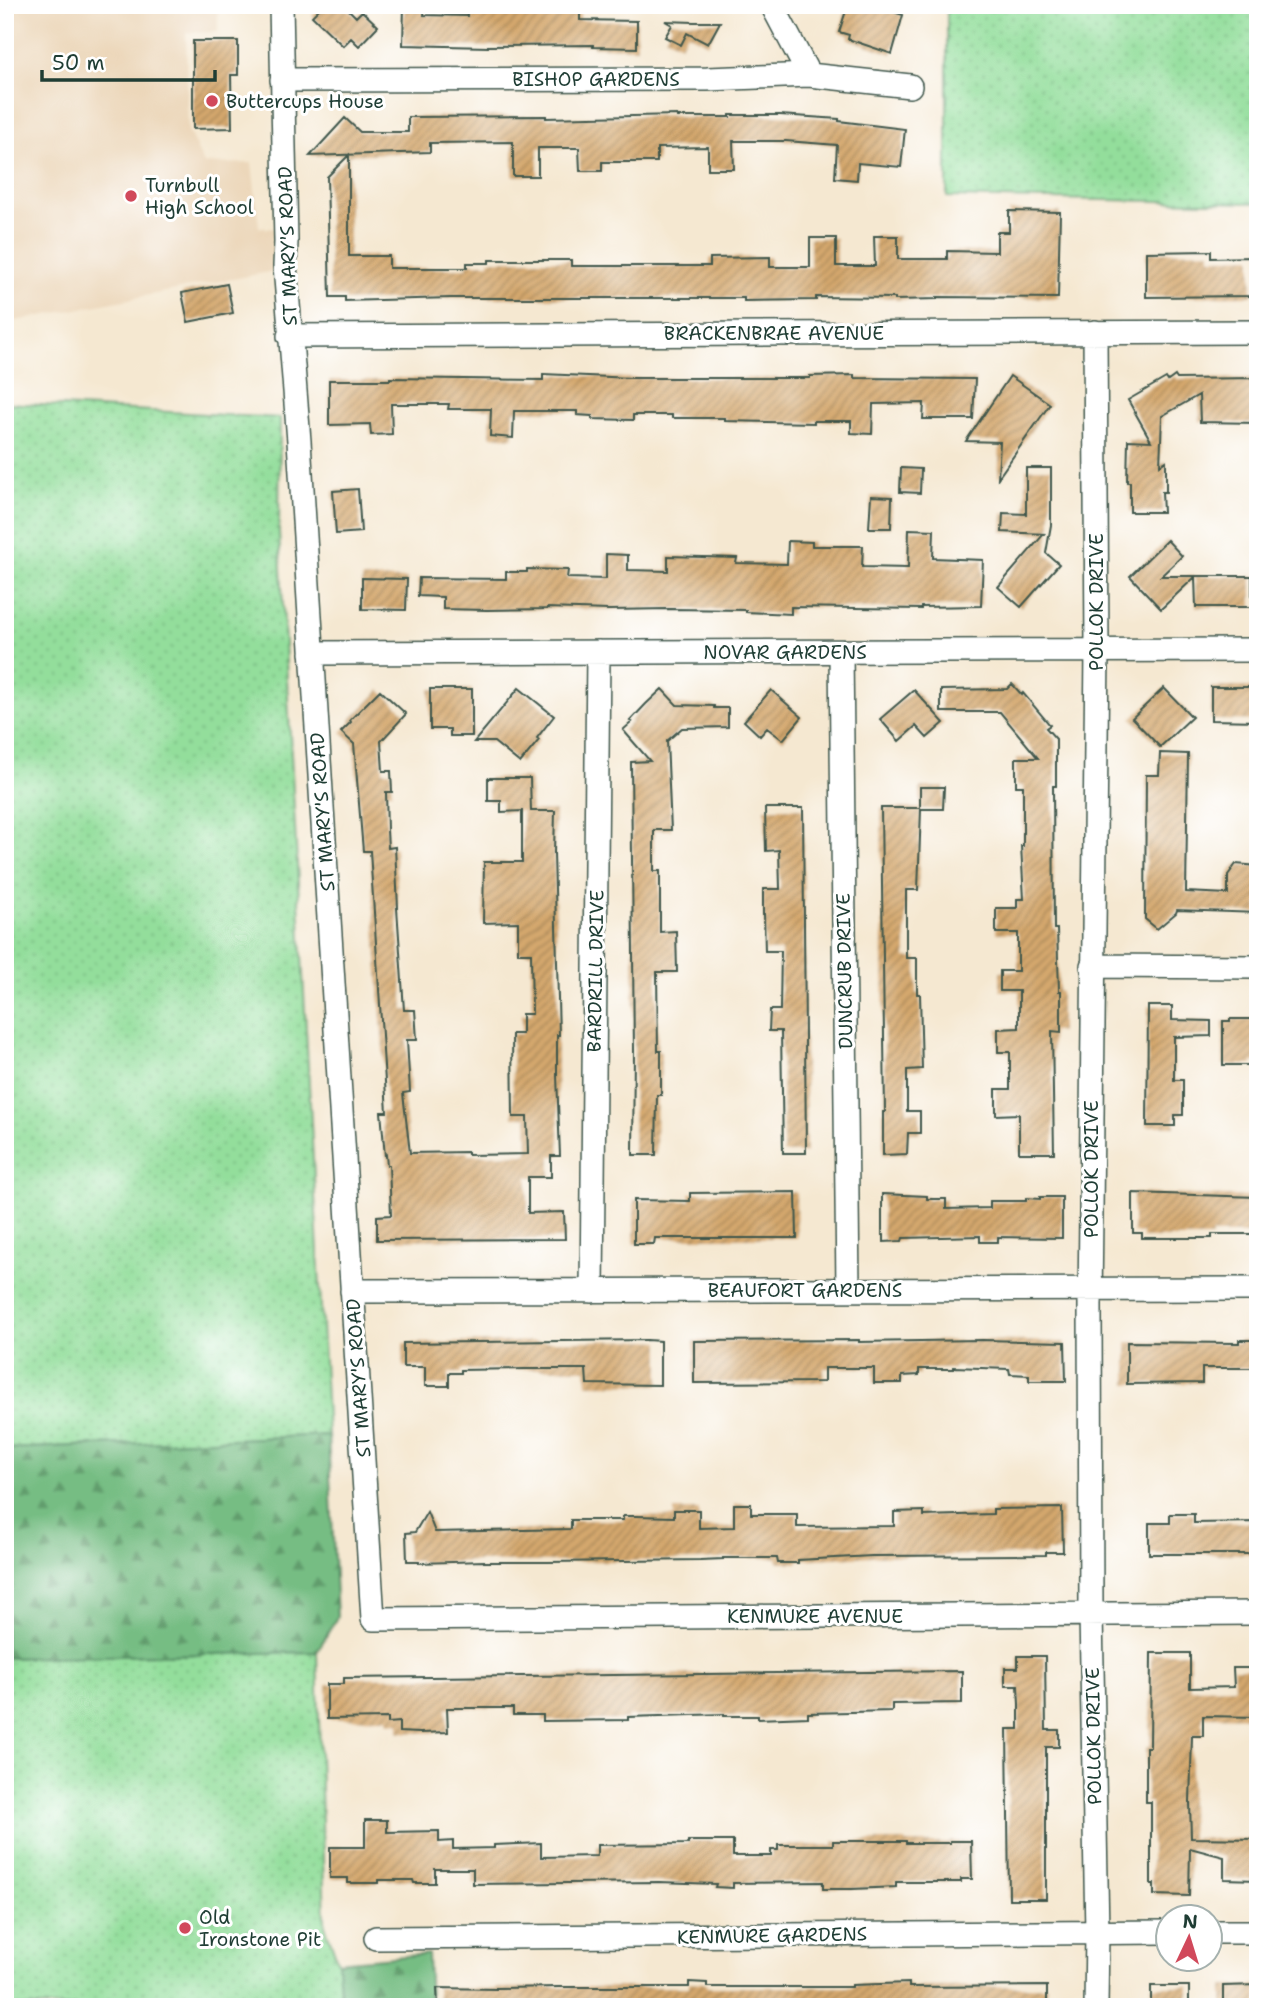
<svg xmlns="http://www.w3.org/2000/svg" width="1263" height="2012" font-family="'Shantell Sans',sans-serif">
<defs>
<pattern id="grass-dots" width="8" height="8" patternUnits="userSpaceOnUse" patternTransform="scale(1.75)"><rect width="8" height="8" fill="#93de9b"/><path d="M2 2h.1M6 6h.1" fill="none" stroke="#7ebf86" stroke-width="1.8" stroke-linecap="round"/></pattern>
<pattern id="forest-firs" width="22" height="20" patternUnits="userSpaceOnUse" patternTransform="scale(1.75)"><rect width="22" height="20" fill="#76bd83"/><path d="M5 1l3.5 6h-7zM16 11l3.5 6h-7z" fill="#609b6c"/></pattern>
<pattern id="building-hatch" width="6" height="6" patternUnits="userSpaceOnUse" patternTransform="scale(1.75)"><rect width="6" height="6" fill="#d4a76d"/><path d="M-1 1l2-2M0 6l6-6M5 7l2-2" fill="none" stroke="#ab895a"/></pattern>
</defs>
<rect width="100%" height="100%" fill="#fff"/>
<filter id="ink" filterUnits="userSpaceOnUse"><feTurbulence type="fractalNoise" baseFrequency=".0143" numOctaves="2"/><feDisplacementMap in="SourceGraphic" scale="14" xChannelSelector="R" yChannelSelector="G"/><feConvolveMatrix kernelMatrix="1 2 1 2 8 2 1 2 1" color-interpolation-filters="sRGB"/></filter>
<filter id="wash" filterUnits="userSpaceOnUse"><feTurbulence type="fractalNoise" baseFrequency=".00686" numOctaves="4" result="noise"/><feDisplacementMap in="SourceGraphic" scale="28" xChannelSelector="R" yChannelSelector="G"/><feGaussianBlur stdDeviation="1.57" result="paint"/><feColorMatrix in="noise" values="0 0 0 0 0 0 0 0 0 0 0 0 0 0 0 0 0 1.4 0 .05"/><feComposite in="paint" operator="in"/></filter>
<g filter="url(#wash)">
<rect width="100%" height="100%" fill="#f5e8d1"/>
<path fill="#ecd7ba" d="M5,5H218V32L186,33L188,130L204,164L252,163L259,227L276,229L279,270L5,323Z"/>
<path fill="url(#grass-dots)" stroke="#598e68" stroke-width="2" d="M944,5H1258V203L947,197V10Z
M5,403L280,418L279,532L328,1435L5,1449Z
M317,1652L325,1925L338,1962L341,2007H5V1658Z"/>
<path fill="url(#forest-firs)" stroke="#4a7d5c" stroke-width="2" d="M328,1435L337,1617L317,1652L5,1658V1449Z
M428,1954L430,2007H341L338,1962Z"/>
<g id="blocks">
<path fill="url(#building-hatch)" d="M323,5H344L356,17L362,11L378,26L359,46L351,38L343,46L312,16Z
M404,5H425L424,15L467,16V7L580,8V20L637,21V48L593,47V45L488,46V47L403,45Z
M848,5H872L903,15L892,54L848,39L849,35L839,32Z
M665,21L694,22H720L708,44L687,33L681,45L665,37L672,25Z
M193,41H238V75H231L232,128L193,129Z
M677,115V117H730V115H780L839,119V121L905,129L901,167L858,163L857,180L835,178L837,145L786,141H733L734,169H708V147L657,148V162H602V171H580L579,148H538V176H513V142L430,143V152L310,156L345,118L360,132H408V117L546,116V118Z
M349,155V256H389V268H467V263H489V260H571V266H710V258L770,257V267H810V238H836V266H875L874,236H898V259H947V251L997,252V232H1009V211L1060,212L1058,298L937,297V299L895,300V298L816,297V300L744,301V298H451L345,301V297H330L327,177Z
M1211,251V258L1252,257V296L1146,297V252Z
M227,284L233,313L188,322L182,293Z
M543,374L632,378H810V376L854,375V378L975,379L973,419H923L924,403L873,404L872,434L851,433V421H814V423L725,421V418H672V415H633V420L592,419V416L577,415V411H514L513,438L490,436L491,409H448L449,404H391L392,434L371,435L370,424L329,425V380H390V378L543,380Z
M1010,376L1050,404L998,478L1000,442L966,441Z
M1175,376L1177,379L1256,378V382H1258V423L1200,422L1199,395L1162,416L1160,465L1166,461V492H1162L1163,512H1130V482H1127L1128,440L1151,441L1128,400L1166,378L1168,381Z
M901,468L921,469L920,493L900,492Z
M1026,468H1051V525L1046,553L1059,564L1021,607L998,587L1044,534L1002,532L1003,513L1026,514Z
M358,489L361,532L336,534L333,491Z
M871,496L892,497L891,528H869Z
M909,529L934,530L933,558L983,560L981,606L921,607V609L791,607V614L746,612V610L669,609L609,610L547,608V609L487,610L443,609V597L418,596L419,578L506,579V572H527V569L568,570L567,578L606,579V554L628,555V570L668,571V556L737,558L736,563L787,564L788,541L812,542V546H863L862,567L908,568Z
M1167,540L1182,556L1161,576H1252V607H1196L1195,577L1161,609L1130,576Z
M362,578L407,579L406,610L362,609Z
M1012,684L1022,695L1023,693L1050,725L1046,728L1056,739V786H1053L1054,929H1057L1059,991H1061V1032L1052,1031L1054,1153H1019V1114L996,1115V1089H1010V1052H998V1029L1019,1028V991H1000V971H1018V933H996V908H1017V899H1024L1021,846H1023V786H1016V758H1038L1000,712H941V690L1007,689Z
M1211,687H1254V692H1258V721L1211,720Z
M519,688L554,716L537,738L539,740L520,763L494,742H474Z
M1164,688L1192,717L1160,747L1132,718Z
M430,689H472V736H450V729H430Z
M662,689L677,705L714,706V708H728V727L682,728L667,741L671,830H654V871H660V932L676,931L677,972H657L658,1051H661V1095H657L656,1155H633L634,1051L631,762L650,761L623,730L632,722L630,721L646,704Z
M380,690L406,714L381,741L383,771H391L392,792H386L387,830L388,848L395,847L398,908H397L404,1010H415L417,1040H407L410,1092L403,1093L410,1153L468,1152V1155L528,1154L527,1117H513L512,1034H522V1014H532L531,953H518V922L483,923L484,862H522V811L501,812V801H488V778H530L531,811H555L554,853L559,1035H557V1075L560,1156H551V1177H528V1213L564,1212L565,1239L377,1240V1216L391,1215L389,1165H387L386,1155L385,1156L381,1112H387L370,851H363L354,744L341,732L351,722L350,720Z
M771,690L802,717L783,740L767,728L760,736L744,721Z
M914,690L944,723L927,738L916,726L899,741L880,719Z
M1160,753L1188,754L1186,892L1228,894V875L1236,864L1258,866V913L1177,910L1176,913L1157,929L1145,919L1146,775H1159Z
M920,787H944L943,809H921L918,890H906V958H917V994H920L922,1069L907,1070V1111H920V1133H908L907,1154L883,1155V1112H885L881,808H920Z
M765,808H803L806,1153H783L781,1031H769L770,1010H780L781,951H765L764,914H763V889H780L779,850L766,851Z
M1148,1006H1172V1020L1211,1021V1036L1174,1037V1080H1183V1115H1175V1126H1147Z
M1230,1019H1258V1062H1253V1065H1223V1021H1230Z
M796,1192L797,1238H655L654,1244H634V1200L690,1201V1193Z
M1133,1193L1258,1197V1234H1212V1238H1142V1233H1133Z
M882,1194L927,1196V1199H946V1209L990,1208V1201H1026V1198L1040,1199V1197H1062V1238L998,1237V1242H980V1236L903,1238L902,1241L884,1242V1235H882Z
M647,1340L660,1341V1385L587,1384L586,1369H525L461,1370V1373H449V1386H425V1367H403V1343Z
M859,1340V1342L982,1340L1065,1342L1066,1381H1029V1375L1010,1374L1009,1369L954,1367V1369H919V1375L902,1376V1383H874V1368H824V1382L694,1383V1341Z
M1239,1340H1258V1368H1202V1383L1127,1384V1342L1239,1343Z
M734,1504H751V1514H797V1527L894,1526V1512L924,1511V1516L993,1514V1509L1062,1508L1063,1552H1046V1555L872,1556L798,1560V1563H778L777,1558H723V1559L700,1560L548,1562H484V1561L419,1563V1561H407L406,1533L415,1532L427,1512L435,1532L571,1529V1520H623V1516H636L674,1517V1510H699V1528L734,1527Z
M1170,1514H1194V1523L1258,1522V1554H1149V1523H1170Z
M1151,1653H1190V1688L1234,1687L1233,1668H1258V1717L1203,1716V1736H1192L1190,1802L1191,1838L1258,1839V1880L1224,1879V1857L1190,1848L1189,1896L1154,1895V1884H1151V1802H1146V1747H1150Z
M1018,1656H1045L1046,1730H1059V1747H1046V1899H1009L1007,1729H1019V1704L1018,1686H1005V1668H1018Z
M962,1671V1703L892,1704V1711L808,1713V1717L758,1719V1716H724V1714L628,1717V1720L543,1721V1715H513V1708H447L448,1732L420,1733L399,1732V1722L388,1723V1718L327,1719V1684H344V1678Z
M365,1820H387V1832L439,1831V1842L453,1841V1849L494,1848V1845L541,1843V1857L597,1856V1845L688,1844V1841H733V1856H771V1850H778V1845H833V1841H906V1843H950V1841H971L972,1879H961V1882H896V1887L852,1889H823V1882L733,1883V1888L715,1887L716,1884L659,1882L473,1884V1869H435V1883H414L413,1880H378V1883H348V1878H330V1847H365Z
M689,1982L707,1983V1987H852V1985L909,1983V1987L1047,1986V2007H438L437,1988L496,1989V1988L559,1987H689Z
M1258,1985V2007H1223V1986Z
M1151,1986H1189V2007H1151Z"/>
</g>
</g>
<g filter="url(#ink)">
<use href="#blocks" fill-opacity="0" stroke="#3f574c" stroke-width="2"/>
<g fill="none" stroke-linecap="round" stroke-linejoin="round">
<g stroke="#3f574c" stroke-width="26">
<path id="minor" d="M281,5L286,242L285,266L299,441L373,1619L1258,1613
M772,5L809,75
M282,80L707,79L809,75L910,86
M1095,332L1097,650L1090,1305L1091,1614L1097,1932L1096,2007
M289,336L1258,332
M841,652L848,1290
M312,653L1258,650
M1092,966L1258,967
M352,1291L1258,1289
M592,1291L598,652
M1210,1932H1258
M376,1938L1168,1932"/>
</g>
<use href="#minor" stroke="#fff" stroke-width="23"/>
</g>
</g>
<g fill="#d1495b" stroke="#fff" stroke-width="2.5">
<circle cx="212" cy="101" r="7"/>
<circle cx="131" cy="196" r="7"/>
<circle cx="185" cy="1928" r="7"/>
</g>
<g text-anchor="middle" stroke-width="6" stroke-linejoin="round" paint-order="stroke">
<g font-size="19" fill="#1f3d34" stroke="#fff">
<text x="596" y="86">BISHOP GARDENS</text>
<text transform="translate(287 246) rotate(-92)" y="7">ST MARY'S ROAD</text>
<text x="774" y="340">BRACKENBRAE AVENUE</text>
<text transform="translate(1096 602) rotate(-90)" y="7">POLLOK DRIVE</text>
<text x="785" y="659">NOVAR GARDENS</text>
<text transform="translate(322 812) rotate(-94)" y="7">ST MARY'S ROAD</text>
<text transform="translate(595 971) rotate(-89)" y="7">BARDRILL DRIVE</text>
<text transform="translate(844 971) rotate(-91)" y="7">DUNCRUB DRIVE</text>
<text transform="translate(1091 1169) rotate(-90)" y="7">POLLOK DRIVE</text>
<text x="805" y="1297">BEAUFORT GARDENS</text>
<text transform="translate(358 1378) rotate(-94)" y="7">ST MARY'S ROAD</text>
<text x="815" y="1623">KENMURE AVENUE</text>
<text transform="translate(1093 1736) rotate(-91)" y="7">POLLOK DRIVE</text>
<text transform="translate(772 1935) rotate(-1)" y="7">KENMURE GARDENS</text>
</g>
<g font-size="19" fill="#1f3d34" stroke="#fff" text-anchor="start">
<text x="226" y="108">Buttercups House</text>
<text x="145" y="192">Turnbull<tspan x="145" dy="22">High School</tspan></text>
<text x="199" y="1924">Old<tspan x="199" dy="22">Ironstone Pit</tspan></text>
</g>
</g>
<rect width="1263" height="2012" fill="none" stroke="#fff" stroke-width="28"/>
<g transform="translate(1189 1938) rotate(4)"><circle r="33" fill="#ffffff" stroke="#a5b1ae" stroke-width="2"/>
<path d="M0-5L12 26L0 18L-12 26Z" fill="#d1495b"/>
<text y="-10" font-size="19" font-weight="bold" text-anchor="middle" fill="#1f3d34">N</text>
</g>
<path d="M42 70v10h173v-10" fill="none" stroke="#1f3d34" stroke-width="3.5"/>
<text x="52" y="70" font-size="21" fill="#1f3d34" stroke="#ffffff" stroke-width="5" paint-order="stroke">50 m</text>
</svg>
